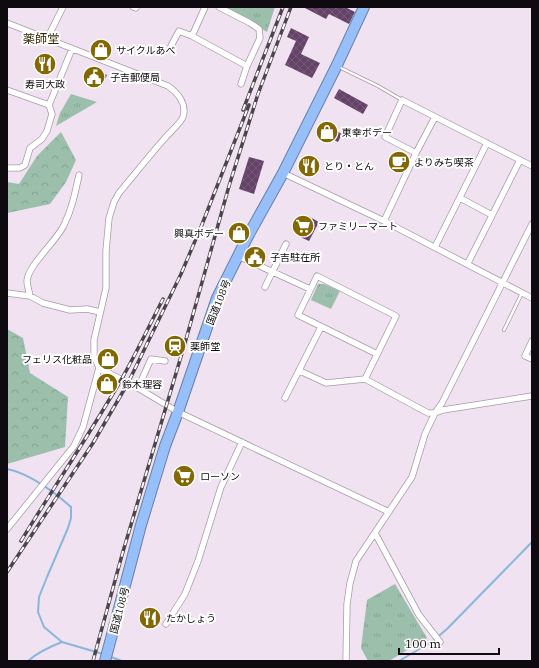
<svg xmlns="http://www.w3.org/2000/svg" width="539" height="668" font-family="'IBM Plex Serif','Noto Sans JP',serif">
<defs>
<pattern id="grass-tufts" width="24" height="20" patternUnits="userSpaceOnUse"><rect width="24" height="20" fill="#9bbfab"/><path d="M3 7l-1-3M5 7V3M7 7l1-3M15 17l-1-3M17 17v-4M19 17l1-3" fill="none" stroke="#84a392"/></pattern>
<pattern id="forest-crowns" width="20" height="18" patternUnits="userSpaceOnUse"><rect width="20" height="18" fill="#9bbfab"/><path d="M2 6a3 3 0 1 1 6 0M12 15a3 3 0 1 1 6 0" fill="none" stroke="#84a392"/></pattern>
<pattern id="building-cross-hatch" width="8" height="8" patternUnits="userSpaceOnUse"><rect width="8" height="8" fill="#654267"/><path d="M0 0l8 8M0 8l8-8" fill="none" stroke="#755977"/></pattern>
</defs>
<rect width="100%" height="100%" fill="#f0e2f0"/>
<path fill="url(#grass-tufts)" d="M222,7H275L267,32Z
M71,94L97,102L56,126L60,113Z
M318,284H324L340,291L331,309L311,300Z
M395,584L427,638L389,661H368L361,648L367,600Z"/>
<path fill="url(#forest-crowns)" d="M61,132L76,160L66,182L50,204L7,213V182L19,184L37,156Z
M7,329L23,338L30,373L68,397L65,447L7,464Z"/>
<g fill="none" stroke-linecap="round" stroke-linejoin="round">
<path stroke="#89b6dc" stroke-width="2" d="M7,469C31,474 53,491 71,507V518L68,528L47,577L39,597L38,612L44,627L62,642L103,654
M111,657L122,661
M28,661C38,652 49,647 62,642
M399,661L433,641L448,628L532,542"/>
</g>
<path fill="url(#building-cross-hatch)" d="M303,7H345L355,12L349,24L329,14L326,19Z
M291,28L309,37L301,54L320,63L312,78L285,65L296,41L287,37Z
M92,68L107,75L103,84L88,77Z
M339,89L368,105L363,114L334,98Z
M325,125L342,134L338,142L320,133Z
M249,157L264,161L254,194L239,189Z
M308,216L319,222L309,241L298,236Z
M175,337L180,338L175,353L171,352Z
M179,466L194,470L189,486L175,481Z"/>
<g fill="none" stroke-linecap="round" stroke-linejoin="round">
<g stroke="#a79ba8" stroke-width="4">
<path id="lane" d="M339,67L378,86L402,100
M504,330L522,293"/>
</g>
<g stroke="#a79ba8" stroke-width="7">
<path id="street" d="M133,7L136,8V7
M205,7L192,36L247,66L260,38L259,29L250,23L219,7
M7,23L168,86C178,93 187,104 183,117C181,123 169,133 165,138C149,156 134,175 119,193L114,202L109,218L106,251V288L94,340V356L99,368L138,388L178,412L389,512
M47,39L63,7
M171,46L179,31L192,36
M241,84L247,66
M7,90L49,105L72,49
M416,153L385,137L402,100L532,166
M7,168H20L25,165L30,148L42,139L47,131L52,114L49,105
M283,173L384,221L532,298
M460,198L492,215
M384,221L416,153L435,117
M435,247L487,143
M238,256L310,289
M468,263L520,160
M265,287L286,244
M7,293L30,296L43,303L70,310L87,309L100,312
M30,296C29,291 27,285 27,281C28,265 57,241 64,225C72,209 75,193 79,175
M532,341L525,356L532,359
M300,371L326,383L365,379L428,413H435L443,410L532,396
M365,379L396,316L317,276L298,315L377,354
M138,388L151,359L165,361
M285,398L321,327
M7,529L74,446L83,427L99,368
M375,533L419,615L440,642
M166,624L185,594L198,561L221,487L242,442
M346,661L347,604L350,583L356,561L412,477L425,434L435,413L442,403L532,224"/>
</g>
<g stroke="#6780a8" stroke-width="12">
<path id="highway" d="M105,661L141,525L165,446L178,412L217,298L248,236L283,173L337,65L364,7"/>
</g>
<use href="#lane" stroke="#fff" stroke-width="2.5"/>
<use href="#street" stroke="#fff" stroke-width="5.5"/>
<use href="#highway" stroke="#97c0fa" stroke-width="10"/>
<g stroke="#4c454d" stroke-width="3.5">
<path id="rail" d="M243,110L283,7
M21,541C54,487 89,435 121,380C136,354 149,326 163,299
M7,572L93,443L128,383L181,274L201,227L249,105
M93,661L122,555L185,343L229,186L258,94L291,7"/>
</g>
<use href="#rail" stroke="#fff" stroke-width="2" stroke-dasharray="6" stroke-linecap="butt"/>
</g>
<defs>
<g id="shop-disc" transform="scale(1.15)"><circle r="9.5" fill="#836700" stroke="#fff"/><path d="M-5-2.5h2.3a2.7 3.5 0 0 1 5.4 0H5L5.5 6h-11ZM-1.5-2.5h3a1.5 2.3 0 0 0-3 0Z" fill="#fff"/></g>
<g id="restaurant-disc" transform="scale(1.15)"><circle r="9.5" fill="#836700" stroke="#fff"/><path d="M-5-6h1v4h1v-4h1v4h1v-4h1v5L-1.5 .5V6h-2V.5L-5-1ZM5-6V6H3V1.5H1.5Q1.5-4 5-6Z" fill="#fff"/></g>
<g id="civic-disc" transform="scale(1.15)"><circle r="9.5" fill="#836700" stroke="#fff"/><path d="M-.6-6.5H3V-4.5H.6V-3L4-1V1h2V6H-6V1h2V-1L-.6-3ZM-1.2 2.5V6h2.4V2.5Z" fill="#fff"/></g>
<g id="cafe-disc" transform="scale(1.15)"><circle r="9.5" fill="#836700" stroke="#fff"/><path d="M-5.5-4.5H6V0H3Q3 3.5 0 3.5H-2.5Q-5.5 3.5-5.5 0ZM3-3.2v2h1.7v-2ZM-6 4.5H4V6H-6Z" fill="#fff"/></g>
<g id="supermarket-disc" transform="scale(1.15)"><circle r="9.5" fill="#836700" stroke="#fff"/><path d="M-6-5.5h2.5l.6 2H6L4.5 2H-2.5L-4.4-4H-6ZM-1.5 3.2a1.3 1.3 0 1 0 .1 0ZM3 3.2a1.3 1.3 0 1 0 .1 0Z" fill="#fff"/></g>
<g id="station-disc" transform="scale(1.15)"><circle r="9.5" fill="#836700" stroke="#fff"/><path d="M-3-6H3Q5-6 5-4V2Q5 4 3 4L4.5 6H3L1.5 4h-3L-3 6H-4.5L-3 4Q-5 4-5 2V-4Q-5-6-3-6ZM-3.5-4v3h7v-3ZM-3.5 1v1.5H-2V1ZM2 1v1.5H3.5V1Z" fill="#fff"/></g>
</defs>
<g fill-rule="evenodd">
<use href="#shop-disc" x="101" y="50"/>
<use href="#restaurant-disc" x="45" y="64"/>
<use href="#civic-disc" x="94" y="77"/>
<use href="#shop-disc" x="327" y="132"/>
<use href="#cafe-disc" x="399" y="162"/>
<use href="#restaurant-disc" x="309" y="166"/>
<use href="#supermarket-disc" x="303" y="226"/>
<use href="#shop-disc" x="239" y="233"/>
<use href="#civic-disc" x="255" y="257"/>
<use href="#station-disc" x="175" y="346"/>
<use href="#shop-disc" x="108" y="359"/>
<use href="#shop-disc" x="107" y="384"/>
<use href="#supermarket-disc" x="184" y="476"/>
<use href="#restaurant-disc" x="150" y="618"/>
</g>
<g text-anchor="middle" stroke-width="4" stroke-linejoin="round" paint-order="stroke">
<g font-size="10" fill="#0e0a0f" stroke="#fff" text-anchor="start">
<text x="116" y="54">サイクルあべ</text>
<text x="110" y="81">子吉郵便局</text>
<text x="45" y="88" text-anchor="middle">寿司大政</text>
<text x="342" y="136">東幸ボデー</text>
<text x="414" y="166">よりみち喫茶</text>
<text x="324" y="170">とり・とん</text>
<text x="318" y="230">ファミリーマート</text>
<text x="224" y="237" text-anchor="end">興真ボデー</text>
<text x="270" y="261">子吉駐在所</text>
<text x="190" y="350">薬師堂</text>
<text x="92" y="363" text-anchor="end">フェリス化粧品</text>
<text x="122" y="388">鈴木理容</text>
<text x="200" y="480">ローソン</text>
<text x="166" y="622">たかしょう</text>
</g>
<g font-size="10" fill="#0e0a0f" stroke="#fff">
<text transform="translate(218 302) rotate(-68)" y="4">国道108号</text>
<text transform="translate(119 610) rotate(-75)" y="4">国道108号</text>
</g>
<g font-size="12" fill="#362900" stroke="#fff">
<text x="41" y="43">薬師堂</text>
</g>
</g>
<rect width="539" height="668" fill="none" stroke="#0e0a0f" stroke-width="16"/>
<path d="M399 648v6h100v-6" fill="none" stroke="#0e0a0f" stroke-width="2"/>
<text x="405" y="648" font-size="12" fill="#0e0a0f" stroke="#ffffff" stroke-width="3" paint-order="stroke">100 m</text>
</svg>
